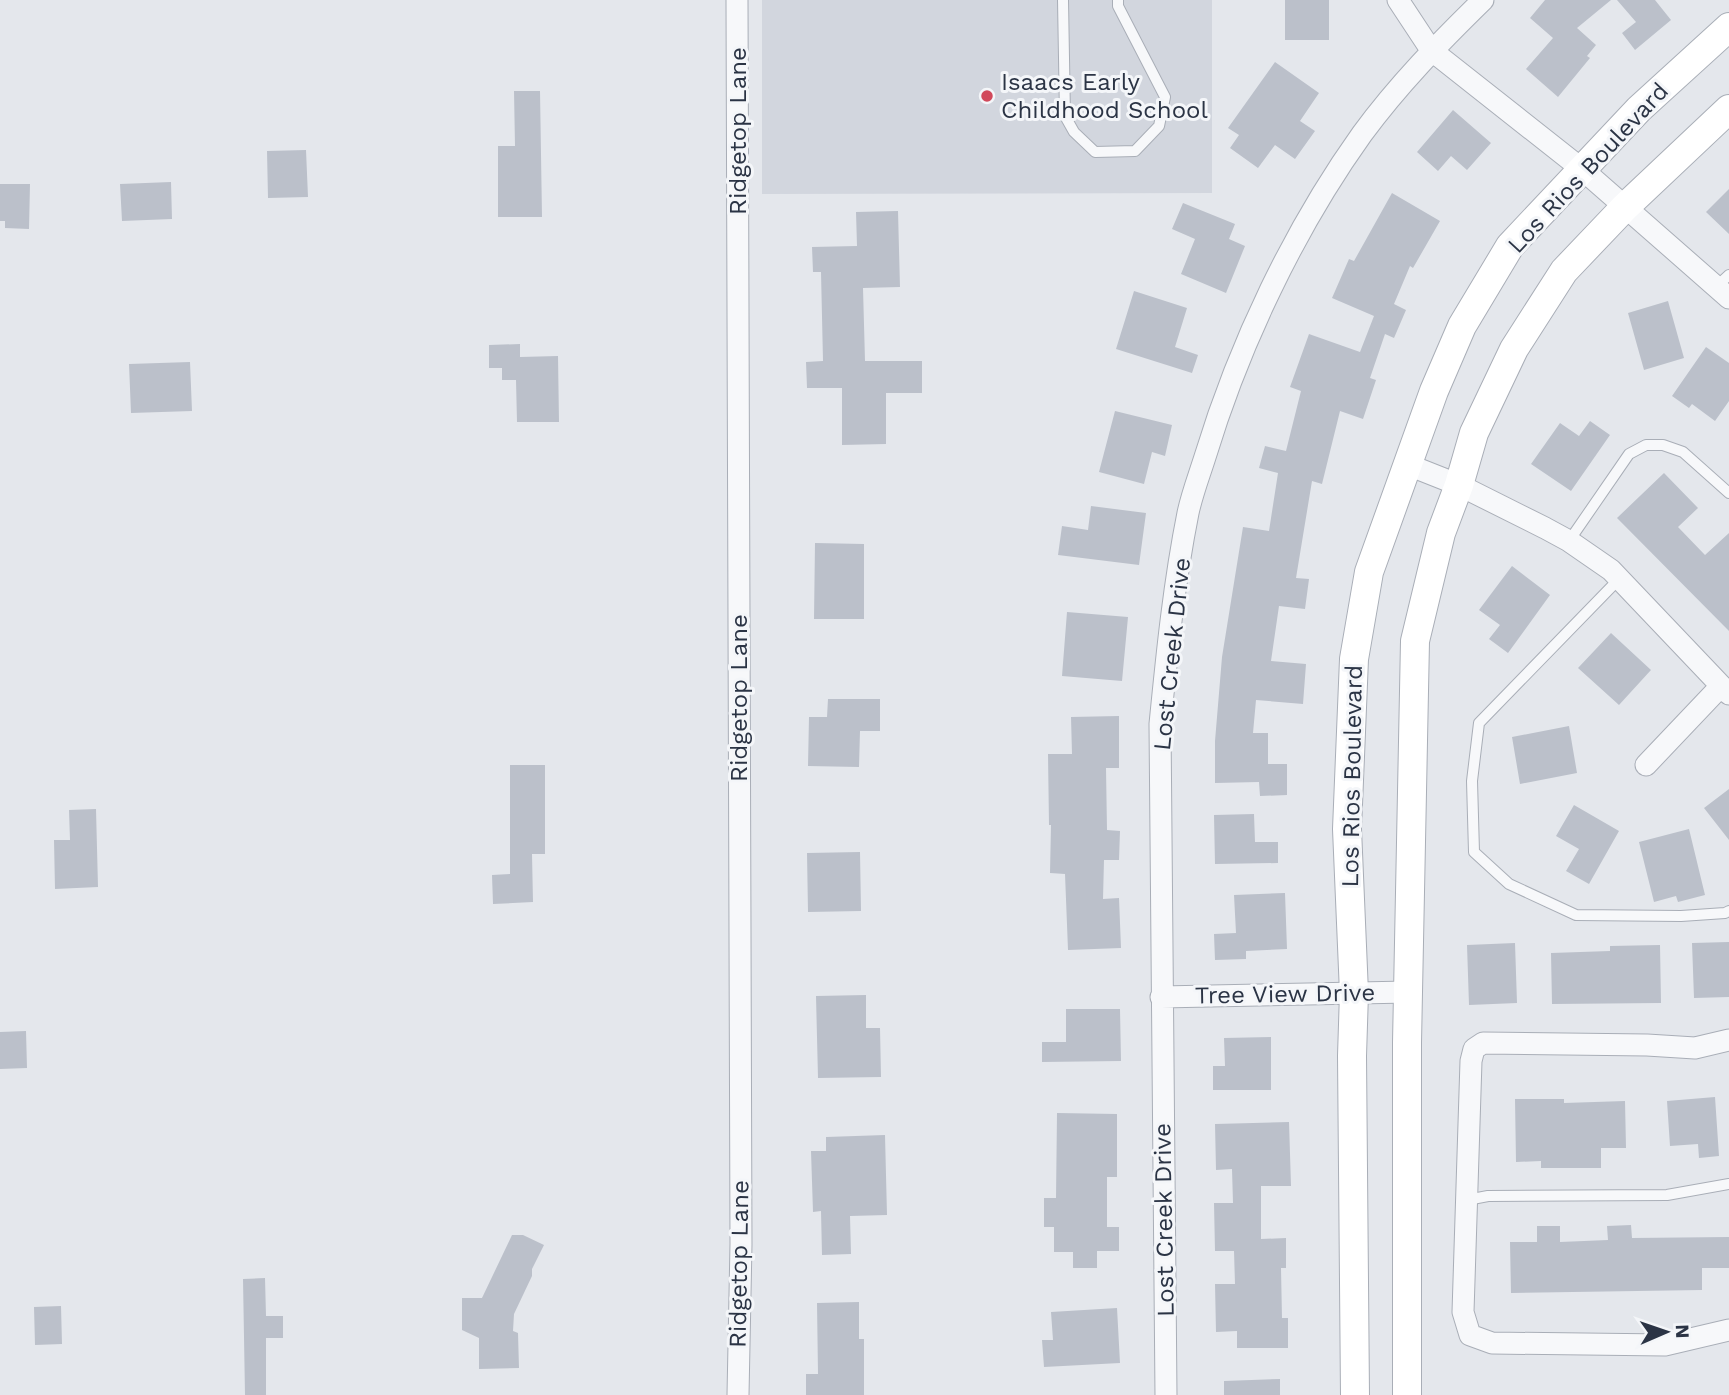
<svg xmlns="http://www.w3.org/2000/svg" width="1729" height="1395" font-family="'Work Sans',sans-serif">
<rect width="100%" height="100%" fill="#e4e7ec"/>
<path fill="#d2d6de" d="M762,0H1212V193L762,194Z"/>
<path fill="#bbc0ca" d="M1285,0H1329V40H1285Z
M1545,0H1611L1577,28L1596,45L1587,56L1590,58L1558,97L1526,69L1553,38L1530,18Z
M1617,0H1655L1671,20L1635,50L1622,33L1636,22Z
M1275,62L1319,93L1300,121L1315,131L1295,159L1275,145L1258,168L1230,148L1239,135L1228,128Z
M514,91H540L542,217H498V146H515Z
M1453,110L1491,143L1467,170L1451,156L1438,171L1417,152Z
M306,150L308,197L268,198L267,151Z
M171,182L172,219L122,221L120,184Z
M0,184H30L29,229L5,228V221H0Z
M1729,189V234L1706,212Z
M1392,193L1440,221L1413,268L1410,266L1394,304L1406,310L1394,338L1385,334L1370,378L1376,380L1363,419L1340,411L1322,484L1312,481L1296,578L1309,579L1305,609L1279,606L1271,661L1306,664L1303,704L1256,700L1253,733H1268V764H1287V795L1260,796L1259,782L1215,783V741L1222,657L1243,527L1269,531L1278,473L1259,468L1265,446L1286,451L1301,391L1290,387L1309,334L1360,352L1374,316L1332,298L1349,259L1354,261Z
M1183,203L1235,224L1229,239L1245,246L1226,293L1181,274L1195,239L1172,229Z
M898,211L900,287L863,288L865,361H922V393H886V444L842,445V388H807L806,362L823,361L821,272H813L812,247L857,246L856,212Z
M1134,291L1187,308L1175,347L1198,355L1192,373L1116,349Z
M1668,301L1684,358L1644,370L1628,313Z
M520,344V357L558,356L559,422H517L516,380H502V368H489V345Z
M1706,347L1729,363V401L1715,421L1692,404L1689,408L1672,396Z
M190,362L192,411L131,413L129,364Z
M1115,411L1172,425L1165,456L1152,452L1144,484L1099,472Z
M1590,421L1610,435L1571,491L1531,464L1560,423L1579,436Z
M1664,473L1698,508L1678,527L1705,555L1729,533V631L1617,518Z
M1091,506L1146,513L1139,565L1058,555L1062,526L1088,530Z
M815,543L864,544V619H814Z
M1512,566L1550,595L1508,653L1489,639L1500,625L1479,610Z
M1067,612L1128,617L1122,681L1062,676Z
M1611,633L1651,670L1619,705L1578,668Z
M828,699H880V731H860L859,767L808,766L809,717H827Z
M1119,716V768H1106L1107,830L1120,831L1119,860H1104L1103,899L1119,898L1121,948L1068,950L1065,874L1050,873L1051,825H1049L1048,754H1072L1071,717Z
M1569,726L1577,773L1520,784L1512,737Z
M510,765H545V854H532L533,902L493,904L492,875L510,874Z
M1729,789V840L1704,808Z
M1574,805L1619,831L1589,884L1566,871L1579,849L1556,836Z
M96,809L98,887L55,889L54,840H70L69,810Z
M1254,814L1255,842H1278V863L1215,864L1214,815Z
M1689,829L1705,895L1678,902L1676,896L1654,902L1639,842Z
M860,852L861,911L808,912L807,853Z
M1285,893L1287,949L1246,951V959L1215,960L1214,934L1236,933L1234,895Z
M1729,942V997L1694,998L1692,943Z
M1515,943L1517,1003L1469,1005L1467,945Z
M1660,945L1661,1003L1552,1004L1551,953L1610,951V946Z
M866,995V1028H880L881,1077L818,1078L816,996Z
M1066,1009H1120L1121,1061L1042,1062V1042H1066Z
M26,1031L27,1068L0,1069V1032Z
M1271,1037V1090H1213V1066H1225L1224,1038Z
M1715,1097L1719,1156L1699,1158L1698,1144L1670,1146L1667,1101Z
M1515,1099H1564V1103L1625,1101L1626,1148H1601V1168H1541V1161L1516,1162Z
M1057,1113L1117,1114V1177H1107V1227H1119V1251H1097V1268H1073V1252H1054V1227H1044V1198H1056Z
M1289,1122L1291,1186H1261V1239L1286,1238V1268H1281L1282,1318H1288V1348H1237V1331L1216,1332L1215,1284H1235L1234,1251H1215L1214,1203H1233L1232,1169L1216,1170L1215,1124Z
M885,1135L887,1215L850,1216L851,1254L822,1255L821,1211L813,1212L811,1151H826V1137Z
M1631,1225L1632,1238L1729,1237V1268H1702V1290L1511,1293L1510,1242H1537V1226H1560V1242L1608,1240L1607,1226Z
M512,1235H523L544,1245L532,1269V1276L514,1314L513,1331L518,1333L519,1368L479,1369V1338L462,1330V1298H482Z
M265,1278L266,1316H283V1338H266V1395H245L243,1279Z
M859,1302V1339H864V1395H806V1374H818L817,1303Z
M61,1306L62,1344L35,1345L34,1307Z
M1117,1308L1120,1363L1044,1367L1042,1340H1053L1051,1312Z
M1280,1379V1395H1224V1381Z"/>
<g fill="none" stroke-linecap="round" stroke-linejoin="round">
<g stroke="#a9aeb7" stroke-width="12">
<path id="service" d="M1063,0L1065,116L1074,132L1095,152L1135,151L1159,126L1165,97L1118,6V0
M1716,287L1729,275
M1569,541L1629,454L1646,445H1663L1683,452L1729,493
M1620,578L1479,723L1472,781L1474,852L1509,884L1576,915L1681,916L1725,913L1729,911
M1467,1200L1488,1196L1667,1195L1729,1184"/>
</g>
<g stroke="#a9aeb7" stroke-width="23">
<path id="minor" d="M737,0L741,1244L738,1395
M1398,0L1431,50L1583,170L1729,298
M1406,464L1459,485L1545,528L1569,541L1611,570L1729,694
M1646,765L1721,686
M1161,997L1408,992
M1729,1040L1695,1048L1647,1045L1483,1043L1474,1049L1471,1061L1463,1312L1470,1335L1492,1343L1665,1345L1729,1330
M1166,1395L1160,724C1167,653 1174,583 1188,513C1192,494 1199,476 1205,457C1239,345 1294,229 1362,134C1398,85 1440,42 1483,0"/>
</g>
<g stroke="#a9aeb7" stroke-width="30">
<path id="secondary" d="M1355,1395L1352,1056L1354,993L1347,829L1354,659L1369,572L1434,391L1462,326L1510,246L1639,109L1729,27
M1407,1395V1043L1415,641L1441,533L1459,485L1474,433L1514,349L1564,271L1624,208L1729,109"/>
</g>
<use href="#service" stroke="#f7f8fa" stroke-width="10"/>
<use href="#minor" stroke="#f7f8fa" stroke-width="21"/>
<use href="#secondary" stroke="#fff" stroke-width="28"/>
</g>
<circle fill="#d1495b" stroke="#f4f6f9" stroke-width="2.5" cx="987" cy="96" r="7"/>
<g text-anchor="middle" stroke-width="6" stroke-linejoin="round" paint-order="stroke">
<g font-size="24" fill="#2b3445" stroke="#f4f6f9" text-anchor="start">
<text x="1001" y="90">Isaacs Early<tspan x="1001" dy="28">Childhood School</tspan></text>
</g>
<g font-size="24" fill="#2b3445" stroke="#f4f6f9">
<text transform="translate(738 131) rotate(-90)" y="8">Ridgetop Lane</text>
<text transform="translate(1588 168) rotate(-47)" y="8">Los Rios Boulevard</text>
<text transform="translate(1172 654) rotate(-84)" y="8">Lost Creek Drive</text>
<text transform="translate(739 698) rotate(-90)" y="8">Ridgetop Lane</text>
<text transform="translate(1352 776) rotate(-89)" y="8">Los Rios Boulevard</text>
<text transform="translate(1285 994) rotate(-1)" y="8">Tree View Drive</text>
<text transform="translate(1164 1220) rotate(-91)" y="8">Lost Creek Drive</text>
<text transform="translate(739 1264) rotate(-89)" y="8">Ridgetop Lane</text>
</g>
</g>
<g transform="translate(1666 1332) rotate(88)" stroke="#f4f6f9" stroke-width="5" paint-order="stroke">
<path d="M0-5L12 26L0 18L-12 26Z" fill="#2b3445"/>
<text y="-10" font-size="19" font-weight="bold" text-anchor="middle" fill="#2b3445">N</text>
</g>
</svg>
